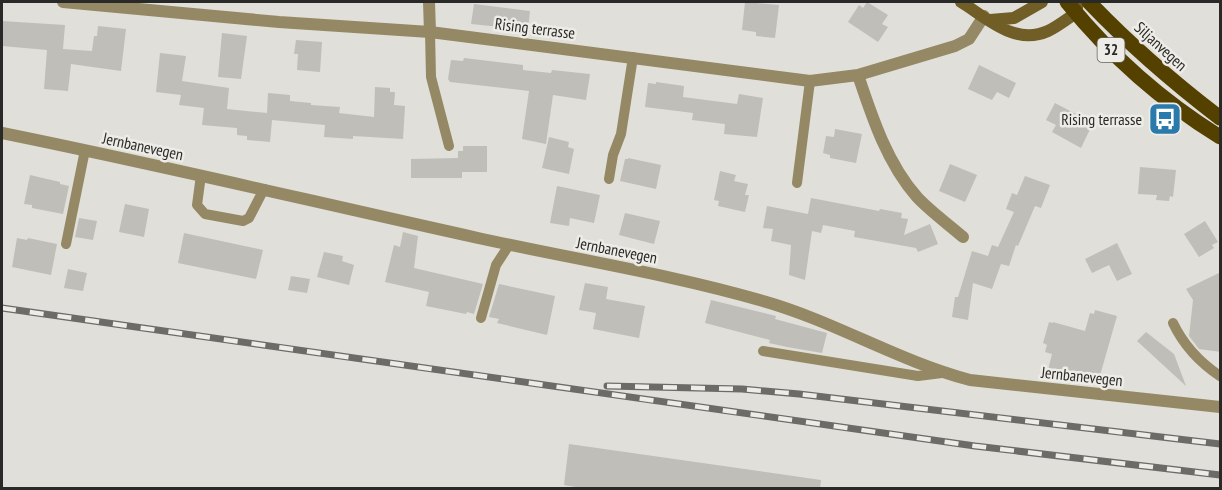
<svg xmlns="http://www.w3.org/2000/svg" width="1222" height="490" font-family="'PT Sans Narrow',sans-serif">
<rect width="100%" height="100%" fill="#e1dfda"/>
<path fill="#c0beb9" d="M745,2L779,5L775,38L756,36V32L742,30Z
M867,2L888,15L882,24L888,27L878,42L848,22L859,5L863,8Z
M474,4L530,11L528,30L471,24Z
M2,21L65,25L63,49L92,51L94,36H97L98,26L126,29L121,71L71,64L68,91L44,89L47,50L2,46Z
M222,33L247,36L241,79L218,77Z
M296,40L322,42L320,72L297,70L298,54H294Z
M160,53L186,56L182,81L229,88L227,109L267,113L268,93L290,95V101L311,103V105L340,107L339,113L374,117L375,87L390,88V92H395L394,105L405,106L403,139L353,136V139L324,137L325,125L272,120L270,142L247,140V136L237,135V128L202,125L204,108L179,105L181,95L156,92Z
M464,58L523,65V70L551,73L552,70L590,74L586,100L553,95L546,144L522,139L529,91L450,82L448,79L451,60L463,61Z
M979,65L1016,83L1009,98L997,92L992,100L968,89Z
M656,82L684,86L683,97L737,104L739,94L763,98L757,137L724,134L725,124L692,120L693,113L645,107L648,83L656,84Z
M1055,103L1093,123L1081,148L1052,132L1056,125L1046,120Z
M835,129L862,134L856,163L830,158V155L823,153L826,136L834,137Z
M549,137L569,142L568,147L574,149L569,174L542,168Z
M463,146H487V172H462V178H411V159L458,158V151H463Z
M628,158L661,165L656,189L620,181L625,159H628Z
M950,164L977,175L965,202L939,191Z
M1140,167L1176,170L1173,197L1170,196L1169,201L1156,200L1157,195L1138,194Z
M720,171L736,175L734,181L748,184L745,195H749L745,212L718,206L719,201L714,200Z
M30,175L60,182V184L69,186L63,214L32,208V205L24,204Z
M1025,176L1050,185L1041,208L1035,206L1018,246L1016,245L1009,266L1001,264L992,289L973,283L968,320L952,317L955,297H958L972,251L988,256L992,245L998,247L1014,212L1006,209L1012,193L1017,195Z
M557,186L600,195L594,223L570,218L569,226L550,223Z
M811,198L879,211L880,209L902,213L901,218L908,219L904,235L930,224L938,244L918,252L916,248L854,237L855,231L823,225L821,233L812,231L805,280L789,275L791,245L771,241L773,229L763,228L767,206L808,214Z
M125,204L149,209L144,237L119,232Z
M625,213L660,221L654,244L619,235Z
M79,218L97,221L93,240L75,237Z
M1205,221L1218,242L1212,245L1214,248L1199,257L1184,234Z
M403,232L418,236L414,268L483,284L474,314L467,312L466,314L426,306L429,292L385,282L394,245L400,247Z
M184,233L263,250L256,279L178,263Z
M17,238L27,240L28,238L57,244L51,275L12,267Z
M1117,243L1132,274L1117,281L1109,265L1092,273L1085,259Z
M324,252L343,256L342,261L354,265L349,285L317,277Z
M68,269L87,273L83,291L64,288Z
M1221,272V352L1199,349L1189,336L1193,300L1186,289Z
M291,276L310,279L307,293L288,290Z
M585,283L608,287L606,299L645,306L639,338L593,329L596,313L579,310Z
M499,284L555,296L547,335L497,323L499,319L489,317Z
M711,300L776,316L775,319L827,333L822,353L787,347L769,343L770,340L705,323Z
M1095,310L1117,316L1099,379L1047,374L1052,354L1045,352L1047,345L1043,343L1049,322L1053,323V322L1085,331L1090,313L1094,314Z
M1146,332L1174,354L1186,386L1137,341Z
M569,444L821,480L820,489H587L564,485Z"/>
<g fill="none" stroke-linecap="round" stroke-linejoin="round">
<path stroke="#958865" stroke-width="10" d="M430,32L431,77L449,146
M201,175L197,205L205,214L243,221L249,218L264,189
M609,179L613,155L621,134L633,57
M797,183L810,81
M66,244L85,150
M481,318L496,265L509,245
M1173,323C1184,346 1199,362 1220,376
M763,351L918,376L942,373"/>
<path stroke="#958865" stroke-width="12" d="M63,2L279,22L430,32L810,81L858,75L955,46L969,39L984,16
M429,2L430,32
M858,75C872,117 887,163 917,197C930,211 948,224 963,237
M2,133C161,165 319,203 478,238C573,259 670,274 763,301C834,321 898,361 970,380L1220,407"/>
<path stroke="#715e26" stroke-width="12" d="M961,2C987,18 1015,46 1048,31C1057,27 1067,19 1076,13L1078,2
M990,20L1014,18L1042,2"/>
<path stroke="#544100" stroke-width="15" d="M1067,2C1110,55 1162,101 1220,137
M1089,2C1130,45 1173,82 1220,118"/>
<g stroke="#6c6b68" stroke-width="7">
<path id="rail" d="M2,308L975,446L1220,475
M607,386L742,389L799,394L1220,444"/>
</g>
<use href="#rail" stroke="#eeece7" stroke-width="4.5" stroke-dasharray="14" stroke-linecap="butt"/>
</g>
<defs>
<g id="bus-square" transform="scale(1.725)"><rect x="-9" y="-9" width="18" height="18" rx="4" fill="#2a7aac" stroke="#eeece7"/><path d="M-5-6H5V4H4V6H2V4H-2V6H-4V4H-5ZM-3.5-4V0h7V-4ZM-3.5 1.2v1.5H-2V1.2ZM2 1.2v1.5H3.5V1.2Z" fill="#fff"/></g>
</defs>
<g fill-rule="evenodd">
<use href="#bus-square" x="1165" y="119"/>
</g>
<g text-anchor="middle" stroke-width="5" stroke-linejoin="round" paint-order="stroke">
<rect fill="#eeece7" stroke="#646461" stroke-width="1.5" x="1097.5" y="38" width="27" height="24" rx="4.5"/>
<g font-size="15" font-weight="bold" fill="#292927">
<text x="1111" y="55">32</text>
</g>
<g font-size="16" fill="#292927" stroke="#eeece7">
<text transform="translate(535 28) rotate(7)" y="6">Rising terrasse</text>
<text transform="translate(1161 46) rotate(42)" y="6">Siljanvegen</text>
<text transform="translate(143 146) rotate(12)" y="6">Jernbanevegen</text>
<text transform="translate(617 250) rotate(11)" y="6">Jernbanevegen</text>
<text transform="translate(1082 376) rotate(6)" y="6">Jernbanevegen</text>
</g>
<g font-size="16" fill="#292927" stroke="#eeece7" text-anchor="end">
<text x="1142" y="125">Rising terrasse</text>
</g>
</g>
<rect width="1222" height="490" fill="none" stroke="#292927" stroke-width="6"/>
</svg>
